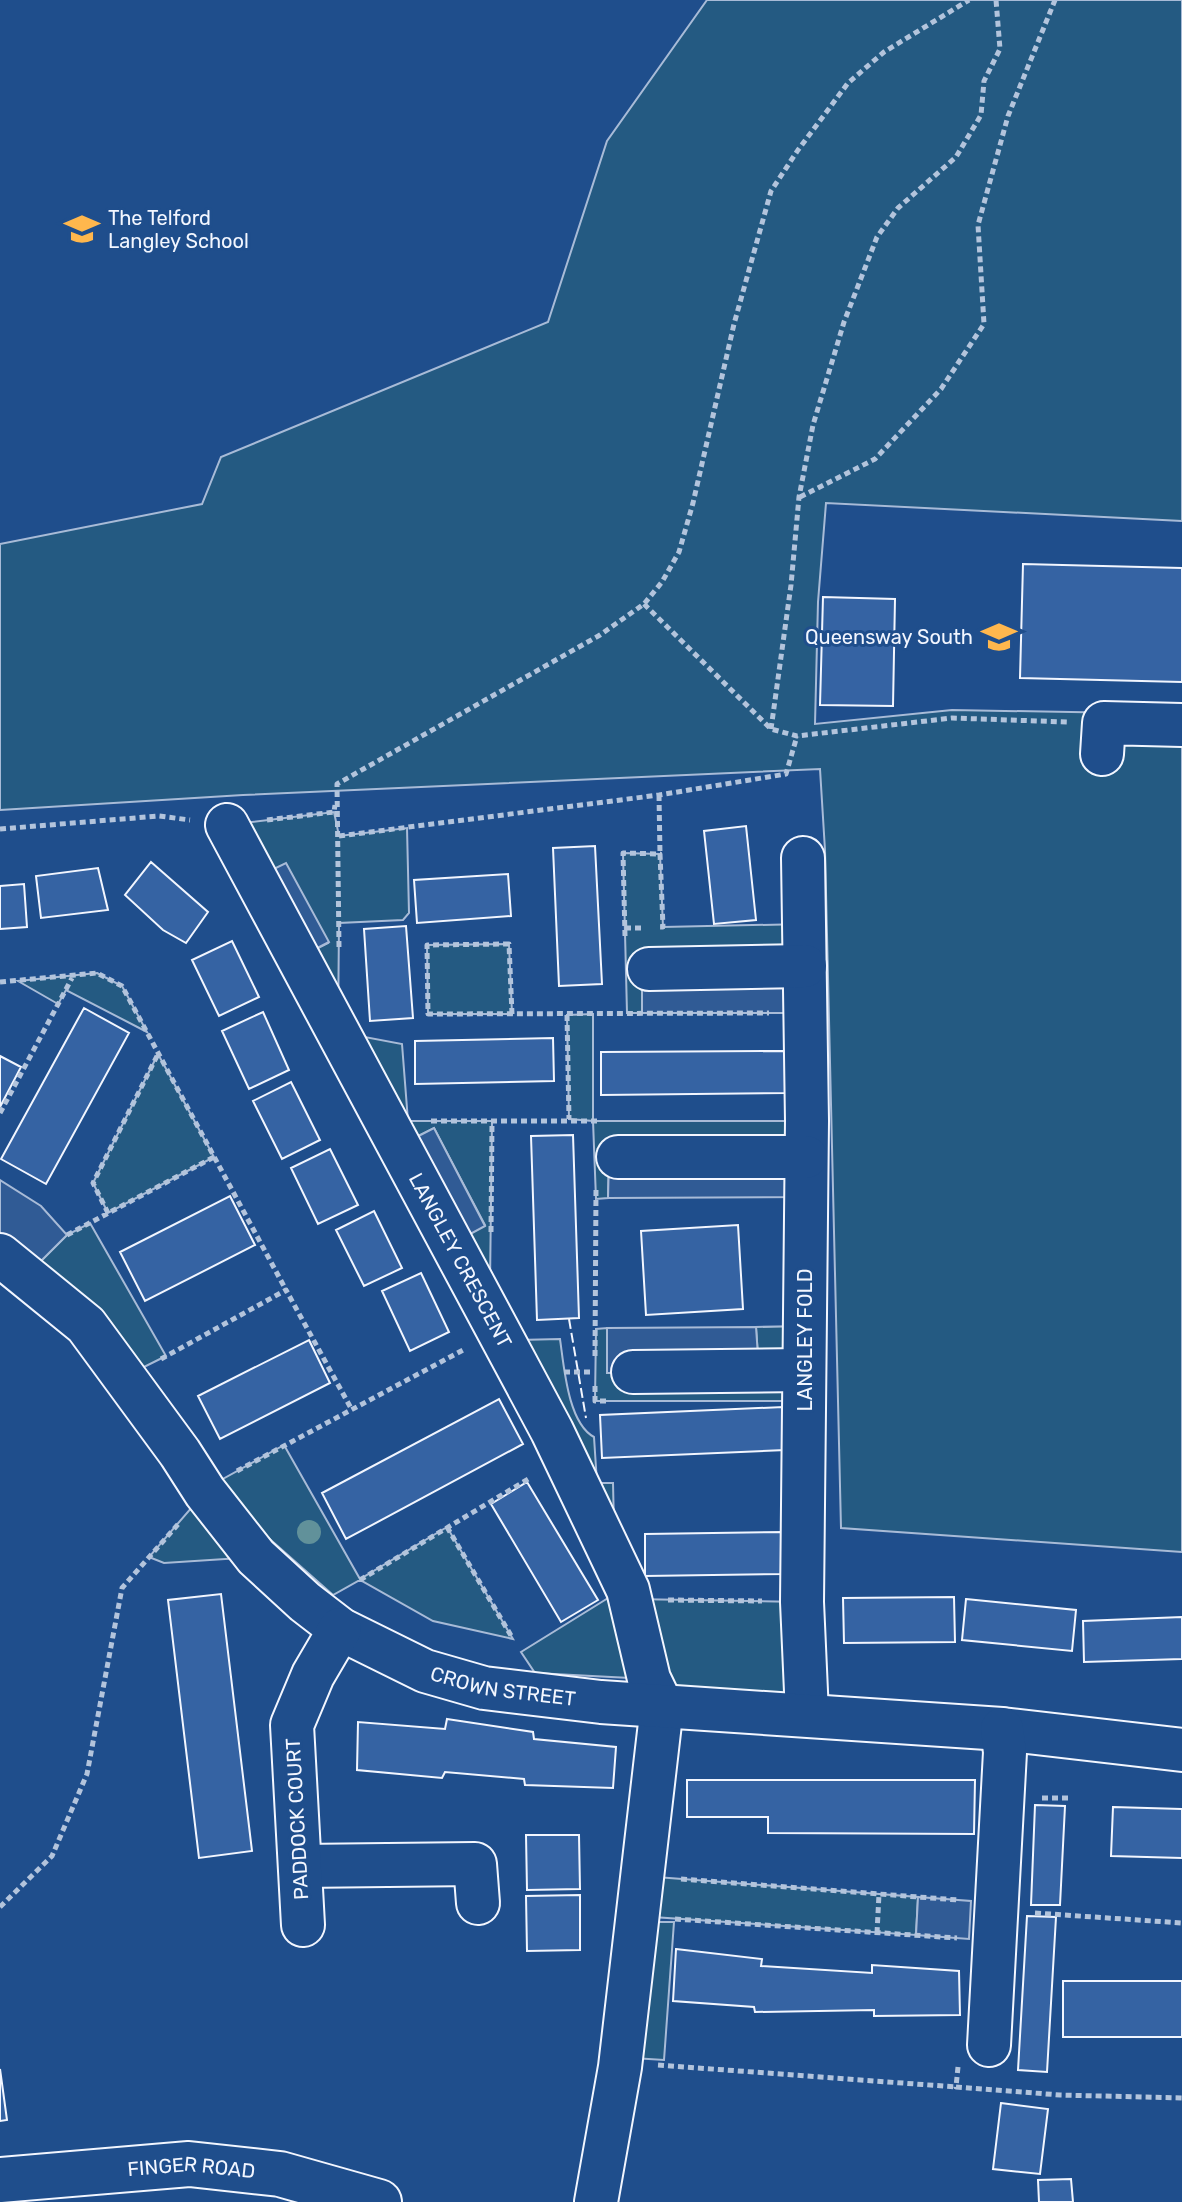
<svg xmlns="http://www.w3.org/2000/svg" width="1182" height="2202" font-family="Rubik,sans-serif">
<rect width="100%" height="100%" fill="#1f4e8c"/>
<path fill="#245a82" stroke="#a8bbd7" stroke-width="2" d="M707,0H1182V521L826,503L818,602L815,724L952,710L1182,714V1552L841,1528L825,850L820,769L243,795L0,810V544L202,504L221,457L548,322L607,141Z
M334,812L339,836L407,828L409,913L403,920L339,923L338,1032L402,1044L408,1121H492L490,1284L452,1244L485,1225L434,1128L398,1146L298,958L328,943L286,864L255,878L227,825Z
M623,853L660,854L663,927L804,924L805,949L642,954V1013H627Z
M509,944L512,1014H428L427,945Z
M97,973L122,986L147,1032L66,990L58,1004L18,981Z
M593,1014V1121H807L806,1157L609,1161L608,1198L596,1199L593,1121L569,1119L567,1015Z
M158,1054L214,1157L108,1213L93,1183Z
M90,1223L166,1356L124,1377L26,1276L67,1235Z
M804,1326V1401H595L596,1329L607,1328V1373L759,1370L756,1327Z
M560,1339C564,1367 568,1423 594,1437L597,1483H613L614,1526L519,1340Z
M284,1445L360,1579L447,1527L513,1639L433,1621L360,1580L333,1595L264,1534L221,1480Z
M205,1492L256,1557L164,1563L149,1557Z
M613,1595L631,1599L802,1602L807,1714L662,1706L649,1679L535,1673L521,1652Z
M643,1876L918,1897L916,1935L638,1916Z
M648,1922H674L664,2060L633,2058Z"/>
<path fill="#305b95" stroke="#a8bbd7" stroke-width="2" d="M286,863L329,942L298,958L255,878Z
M805,949L806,1013H642V954Z
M434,1128L485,1226L452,1244L399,1146Z
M806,1157V1197L608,1198L609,1160Z
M0,1180L41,1206L67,1235L26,1276L0,1255Z
M756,1327L759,1371L607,1373V1328Z
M918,1897L971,1901L969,1939L916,1935Z"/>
<path fill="#3563a3" stroke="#f2f6ff" stroke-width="2" d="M1023,564L1182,568V682L1020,678Z
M823,597L895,599L893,706L820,705Z
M746,826L756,920L714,924L704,831Z
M595,846L602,984L559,986L553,848Z
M151,862L208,912L186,943L163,930L125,895Z
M98,868L108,910L41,918L36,876Z
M508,874L511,916L417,923L414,880Z
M24,884L27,927L0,929V886Z
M406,926L413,1018L370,1021L364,929Z
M232,941L259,997L219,1016L192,960Z
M84,1008L129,1033L46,1184L1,1159Z
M263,1012L289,1070L249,1089L222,1031Z
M553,1038L554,1081L415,1084V1041Z
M785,1051V1093L601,1095V1052Z
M0,1056L21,1067L0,1107Z
M291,1082L320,1140L282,1159L253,1101Z
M573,1135L579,1318L537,1320L531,1136Z
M330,1149L358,1205L318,1224L291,1168Z
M230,1196L255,1245L145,1301L120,1252Z
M374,1211L402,1268L364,1286L336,1230Z
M738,1225L743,1309L646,1315L641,1231Z
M421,1273L449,1332L410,1351L382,1291Z
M309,1340L330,1383L220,1439L198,1396Z
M499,1399L523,1444L346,1539L322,1493Z
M783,1407L785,1450L602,1458L600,1415Z
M527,1482L598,1600L561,1622L491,1504Z
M785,1532V1574L645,1576V1534Z
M221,1594L252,1851L199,1858L168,1600Z
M954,1597L955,1642L844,1643L843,1598Z
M966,1599L1076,1610L1072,1651L962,1640Z
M1182,1617V1659L1084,1662L1083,1621Z
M447,1719L533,1732L534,1739L616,1747L613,1788L525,1785L524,1779L445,1772L442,1778L357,1770L358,1722L445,1729Z
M687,1780H975L974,1834L768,1833V1817H687Z
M1035,1805L1065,1806L1060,1905H1031Z
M1113,1807L1182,1809V1858L1111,1856Z
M526,1835H579L580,1889L527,1890Z
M580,1895V1950L527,1951L526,1896Z
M1027,1916L1056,1917L1047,2072L1018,2070Z
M676,1949L762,1959L761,1966L872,1973V1965L959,1971L960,2015L874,2016V2010L755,2012L754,2007L673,2001Z
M1063,1981H1182V2037H1063Z
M0,2069L7,2120L0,2121Z
M1001,2103L1048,2109L1040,2174L993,2169Z
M1071,2179L1073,2202H1039L1038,2180Z"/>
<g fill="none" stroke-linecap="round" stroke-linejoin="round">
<g stroke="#f2f6ff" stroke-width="46">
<g id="minor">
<path d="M1102,754L1104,723L1182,725"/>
<path id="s1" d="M227,825L552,1431L628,1590L649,1679L662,1706L620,2067L596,2202"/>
<path d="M803,858L807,1121L802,1602L807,1714"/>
<path d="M649,969L805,966"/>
<path d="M618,1157H806"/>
<path id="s2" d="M0,1255L86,1325L180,1453L205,1492L256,1557L305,1602L340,1629L425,1671L484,1688L601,1702L1002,1729L1182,1750"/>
<path d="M633,1372L804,1370"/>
<path d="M300,1866L475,1864L478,1903"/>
<path d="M303,1925L292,1725L313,1675L340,1629"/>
<path d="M989,2045L1005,1752L1002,1729"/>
</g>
</g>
<g stroke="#f2f6ff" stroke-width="48">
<g id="major">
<path id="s3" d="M0,2180L189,2164L280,2174L379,2202"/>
</g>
</g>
<path stroke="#b3c4dc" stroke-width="5" stroke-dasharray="6 4" stroke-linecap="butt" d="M1181,0H1182
M800,497L875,459L941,389L984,324L978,225L1008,116L1055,0
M644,604L771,729L797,736L952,718L1067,722
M771,729L791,585L799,497L813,425L844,322L877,237L898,208L956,157L981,115L984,81L1000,49L996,0
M659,795L660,854
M267,820L334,812L335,805
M0,829L159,816L190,820
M339,836L659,795L786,774L797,736
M625,928H641
M625,936L623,853L660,854L663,927H658
M339,947L337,784L600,635L644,604L662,582L679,552L693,503L734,324L771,191L798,150L848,83L884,52L969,0
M0,982L97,973L122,986L286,1290
M512,1014L509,944L427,945L428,1014L769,1013
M567,1015L569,1119
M0,1113L72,978
M431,1121H601
M108,1213L93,1183L158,1054
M491,1232L492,1121
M67,1235L214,1157
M595,1356L596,1190
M161,1359L286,1290L352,1410
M564,1372H594
M595,1386V1401H606
M237,1471L465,1349
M447,1527L513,1639
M360,1580L530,1478
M668,1600L762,1601
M1042,1798H1069
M681,1879L958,1900
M0,1907L52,1856L87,1774L122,1588L180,1522
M1035,1913L1182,1923
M675,1919L957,1938
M877,1933L879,1894
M658,2065L956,2087
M958,2067L956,2087L1060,2095L1182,2098"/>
<use href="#minor" stroke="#1f4e8c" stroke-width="42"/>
<use href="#major" stroke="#1f4e8c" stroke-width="44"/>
<path stroke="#f2f6ff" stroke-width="2" stroke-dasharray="10 4" stroke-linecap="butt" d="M569,1319L586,1418"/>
</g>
<circle fill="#61919a" cx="309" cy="1532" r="12"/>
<defs>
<g id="school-bare" transform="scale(2.76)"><path d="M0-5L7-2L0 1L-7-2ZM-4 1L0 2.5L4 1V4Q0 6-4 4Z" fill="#ffb74d" stroke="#1f4e8c" stroke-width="2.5" paint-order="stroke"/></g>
</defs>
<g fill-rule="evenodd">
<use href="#school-bare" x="82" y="229"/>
<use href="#school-bare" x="999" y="637"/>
</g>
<g text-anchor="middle" stroke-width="6" stroke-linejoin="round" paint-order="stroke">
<g font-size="20" fill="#f2f6ff" stroke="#1f4e8c" text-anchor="start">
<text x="108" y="225">The Telford<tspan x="108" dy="23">Langley School</tspan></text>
<text x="973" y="644" text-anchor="end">Queensway South</text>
</g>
<g font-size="20" fill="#f2f6ff" stroke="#1f4e8c">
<text dy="7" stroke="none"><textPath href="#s1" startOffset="494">LANGLEY CRESCENT</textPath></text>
<text transform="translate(805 1340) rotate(-90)" y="7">LANGLEY FOLD</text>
<text dy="7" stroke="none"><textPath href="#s2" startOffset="684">CROWN STREET</textPath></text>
<text transform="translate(297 1819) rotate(-93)" y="7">PADDOCK COURT</text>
<text dy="7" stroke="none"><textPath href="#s3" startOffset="192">FINGER ROAD</textPath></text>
</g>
</g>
</svg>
